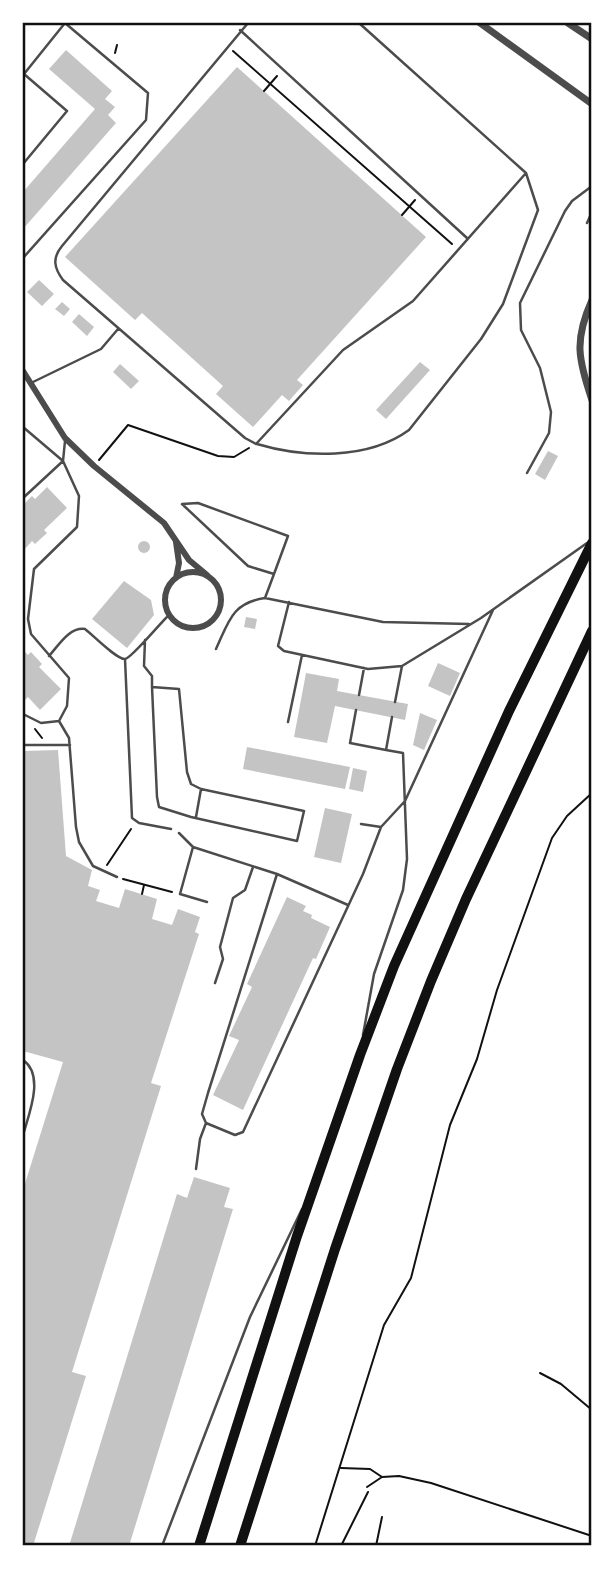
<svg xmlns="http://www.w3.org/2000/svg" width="615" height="1569" font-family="'Source Sans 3',sans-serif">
<rect width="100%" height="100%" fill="#fff"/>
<path fill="#c4c4c4" d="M66,50L112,91L105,99L115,107L108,115L116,123L23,229V192L95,109L49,69Z
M237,67L426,237L297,380L303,385L289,401L282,395L253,427L216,394L223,386L142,313L135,320L65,257Z
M39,280L54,294L42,306L27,292Z
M62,302L70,309L64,316L55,309Z
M79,314L94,327L87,336L72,322Z
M420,362L430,370L386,419L376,410Z
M120,364L139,381L131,389L113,372Z
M548,451L558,456L545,480L535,474Z
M47,487L67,508L44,530L47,533L35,544L32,541L23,551V505L32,496L35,499Z
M138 547a6 6 0 1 1 12 0a6 6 0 1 1-12 0Z
M124,581L151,600L154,615L127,648L92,619Z
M246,617L257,619L255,629L244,627Z
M23,650L28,655L31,652L42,664L39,667L61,689L40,710L28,697L25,700L23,698Z
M438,663L460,673L450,696L428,686Z
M306,673L339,679L337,691L408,704L405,720L335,706L327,743L294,737Z
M420,713L437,720L424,750L413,745Z
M247,747L350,767L345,789L243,769Z
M58,750L66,856L92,870L88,886L100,890L96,901L119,908L125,889L157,899L152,919L172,925L178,909L200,917L195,932L199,934L151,1083L161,1086L72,1372L86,1376L33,1546H23V1190L63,1062L23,1051V751Z
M353,768L367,771L363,792L349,789Z
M325,808L352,814L341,863L314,857Z
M287,897L306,906L303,911L312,915L311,918L330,927L316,959L313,958L243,1110L213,1095L239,1040L229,1036L252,987L247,984Z
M194,1177L230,1188L224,1207L233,1209L129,1546H69L177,1194L187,1198Z"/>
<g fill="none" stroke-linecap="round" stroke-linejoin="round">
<path stroke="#111" stroke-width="2" d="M233,51L452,244
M115,53L117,45
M264,91L277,76
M402,215L415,200
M99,460L128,425L218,456L234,457L249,448
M35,729L42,738
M107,865L131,829
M123,879L172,892
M142,894L144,885
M540,1373L561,1384L592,1410
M341,1468L370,1469L382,1477
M367,1487L382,1477L399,1476L431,1483L592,1536
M315,1546L384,1325L411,1278L450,1125L477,1059L497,990L552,838L567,816L592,793
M341,1546L368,1492
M376,1546L382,1517"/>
<path stroke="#4c4c4c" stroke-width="2.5" d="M248,23L62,246C52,258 54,268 63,280L245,438L256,444L343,350L413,301L526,173
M240,30L467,238
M23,164L67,111L24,74L65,23
M587,223L592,212
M23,258L146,120L148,93L65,23
M33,382L101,349L118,329
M23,427L63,461L65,441
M257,444C304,458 368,460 409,430L481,339L503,304L538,210L526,173L359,23
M527,473L549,433L551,412L540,368L521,330L520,303L565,211L572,201L592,186
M23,498L63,461L79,496L77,527L34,569L28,619L31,634L69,678L67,706L59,721L41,723L23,714
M265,598L274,574L248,566L182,504L198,503L288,536L274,574
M289,602L278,646L284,651L368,669L402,666
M145,640L144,666L152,676V687L157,797L159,807L191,817L297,841L304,811L201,789L191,784L187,772L179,689L152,687
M216,649C229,621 232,603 265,598L383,622L469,624
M49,656C59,645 69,627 85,629C93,635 116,659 125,659C131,659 161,622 169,615
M125,659L132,818L139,823L171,829
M359,695L364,668
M395,702L402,666L481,618L587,543
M356,710L350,743L386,750
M59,721L69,738L76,827L79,842L93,866L117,877
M288,722L302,655
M23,745H70
M196,817L201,789
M361,824L381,827
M179,833L193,847L277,874L348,905
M193,847L180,894L207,902
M215,983L223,959L220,947L233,898L245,890L253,867
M363,1035L374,974L403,890L407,859L403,753L386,750L392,717
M23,1060C45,1075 29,1114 23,1135
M206,1123L202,1114L208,1093L277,874
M196,1169L200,1139L206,1123L235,1135L243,1132L363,874L381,827L405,801L493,610
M162,1546L250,1317L302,1209"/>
<path stroke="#4c4c4c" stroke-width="6" d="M23,371L65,438L94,466L164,523L189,560L207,575
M165 600a28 28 0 1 1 56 0a28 28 0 1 1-56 0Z
M176,578L179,563L176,542"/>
<path stroke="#4c4c4c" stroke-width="7" d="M480,23L592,104
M568,23L592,39
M592,300C574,340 578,359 592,400"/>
<path stroke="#111" stroke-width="10" d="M199,1546L297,1236L360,1055L394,966L509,711L592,543
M240,1546L335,1249L397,1069L431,981L466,899L592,631"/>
</g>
<rect width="615" height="1569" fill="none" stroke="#ffffff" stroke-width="49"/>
<rect x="24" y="24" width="566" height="1520" fill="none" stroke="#111" stroke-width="2.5"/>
</svg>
